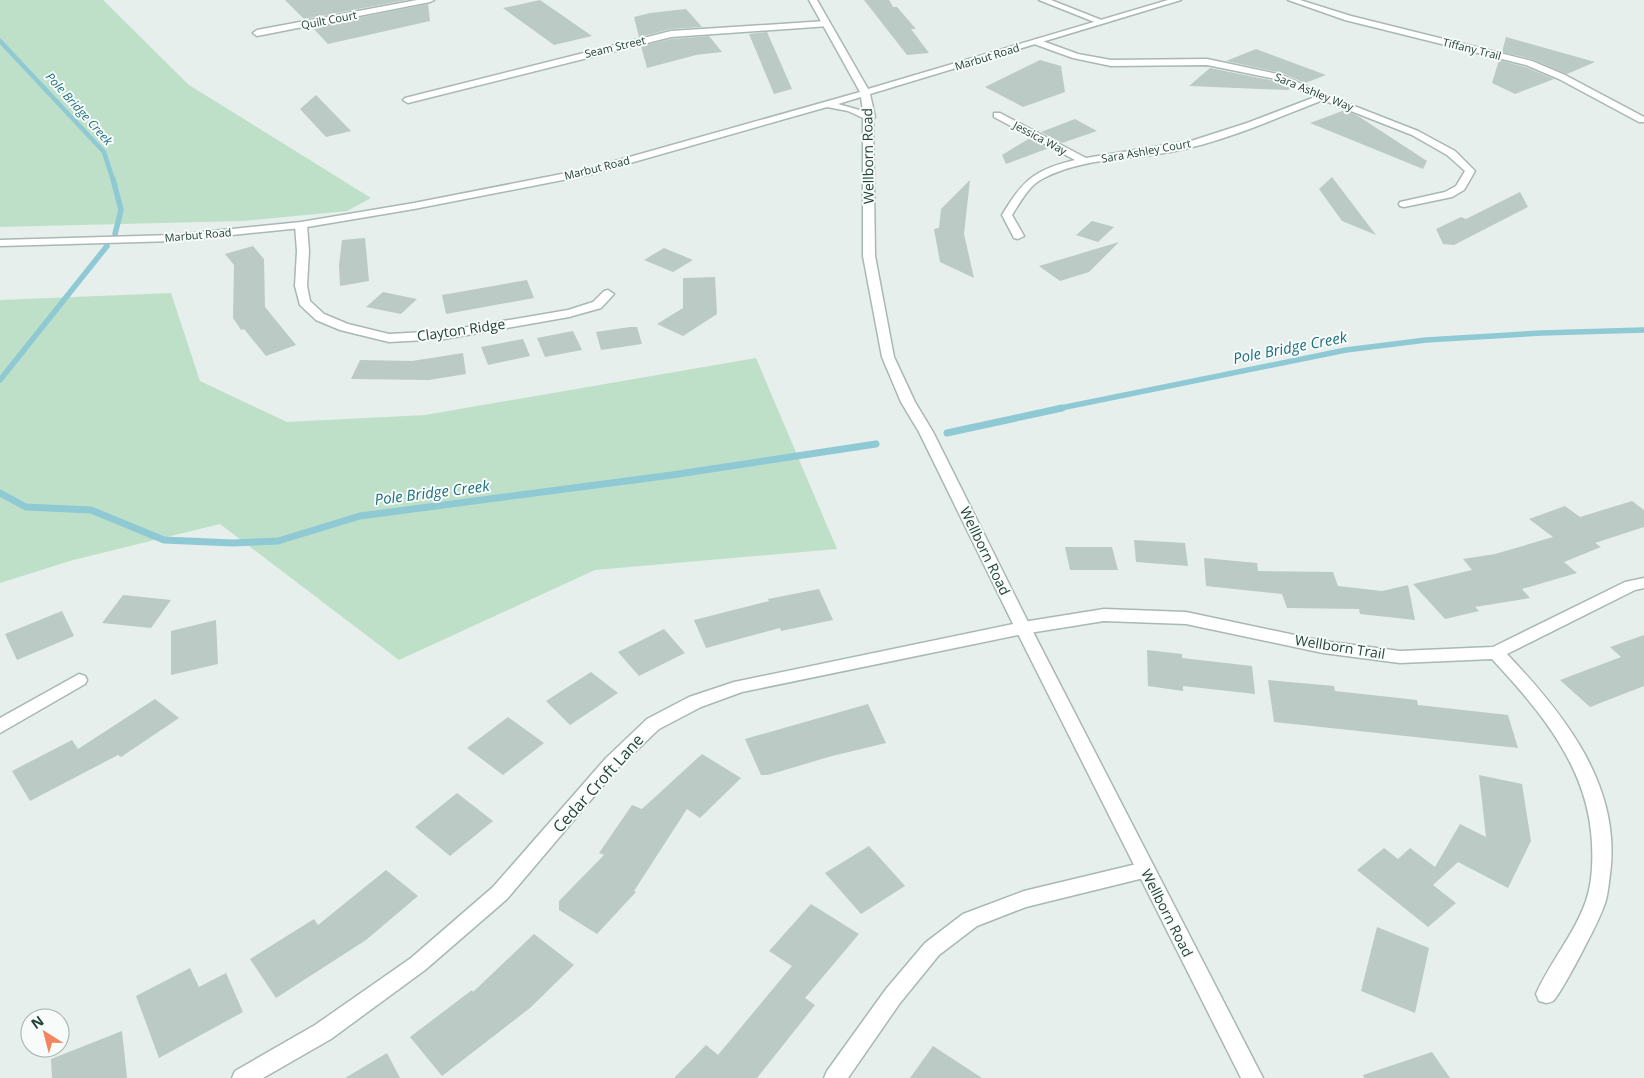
<svg xmlns="http://www.w3.org/2000/svg" width="1644" height="1078" font-family="'Open Sans',sans-serif">
<rect width="100%" height="100%" fill="#e6efeb"/>
<path fill="#bfe0c8" d="M0,0H103L189,85L371,198L347,211L243,221L0,227Z
M171,293L200,381L287,422L425,415L756,358L837,549L595,570L399,660L220,524L73,560L0,583V300Z"/>
<g fill="none" stroke-linecap="round" stroke-linejoin="round">
<path stroke="#8ec9d4" stroke-width="4.5" d="M0,41L104,152L113,180"/>
<path stroke="#8ec9d4" stroke-width="5.5" d="M113,179L121,210L115,234
M0,380L107,246
M1056,409L1346,350L1426,340L1541,333L1644,330"/>
<path stroke="#8ec9d4" stroke-width="7" d="M947,433L1062,408
M0,493L26,507L91,510L164,540L233,543L278,541L360,516L672,475L876,444"/>
</g>
<path fill="#bbcac4" d="M285,0H407L304,19Z
M540,0L592,36L554,45L503,8Z
M864,0H889L893,7H897L916,29H911L929,53L907,55Z
M428,4L430,21L328,44L312,27Z
M686,9L702,27L671,29L639,37L634,17L650,13Z
M767,32L792,89L774,94L749,34Z
M709,36L722,52L696,55L647,68L641,46L671,39Z
M1506,37L1520,41L1595,62L1567,74L1532,59L1502,52Z
M1256,49L1326,75L1305,83L1282,73L1226,61Z
M1040,60L1061,66L1065,92L1023,107L985,87Z
M1499,60L1525,67L1554,79L1515,94L1492,83Z
M1210,68L1275,81L1292,88L1287,90L1189,86Z
M316,95L351,131L326,137L300,109Z
M1345,110L1358,116L1427,161L1423,169L1310,123Z
M1075,119L1097,131L1062,143L1041,132Z
M1030,138L1049,148L1006,164L1002,155Z
M1332,177L1376,235L1342,221L1319,189Z
M970,180L964,234L974,278L940,262L934,229L939,228L941,209Z
M1520,192L1528,207L1454,245L1443,244L1436,229L1461,217L1466,219Z
M1092,221L1114,227L1098,242L1076,235Z
M365,238L369,281L340,286L339,265L342,240Z
M1119,242L1089,272L1060,281L1039,266Z
M253,246L264,259L265,307L296,345L266,356L244,329L241,330L233,318L234,265L225,254Z
M664,248L693,260L673,272L644,260Z
M715,277L717,314L683,336L657,324L683,308V278Z
M527,280L534,298L446,314L442,295Z
M383,292L417,299L401,314L366,307Z
M630,327H637L642,344L601,350L596,332Z
M573,331L582,350L545,357L537,338Z
M523,339L530,356L488,365L481,347Z
M463,353L466,374L429,380L351,379L360,360L412,361Z
M1632,501L1644,510V527L1595,543L1601,547L1564,562L1577,573L1522,589L1530,598L1475,607L1479,611L1445,619L1413,584L1472,570L1463,559L1495,554L1553,537L1529,519L1565,506L1580,517Z
M1134,540L1185,543L1188,566L1136,562Z
M1065,547H1112L1118,570H1070Z
M1204,558L1257,563L1258,571L1333,572L1338,586L1382,591L1408,585L1415,620L1360,614L1359,609L1287,608L1282,594L1206,586Z
M819,589L833,620L781,631L780,628L706,648L694,620L769,601L768,599Z
M123,595L171,600L151,628L102,623Z
M62,611L74,636L17,660L5,634Z
M216,620L218,664L171,675V631Z
M664,629L685,653L639,676L618,652Z
M1644,635V686L1590,707L1560,680L1621,657L1610,647Z
M1147,650L1182,654V658L1252,666L1255,694L1183,686V691L1148,686Z
M591,672L618,693L570,725L546,701Z
M1268,680L1334,686L1335,691L1417,700L1418,705L1508,715L1518,748L1274,722Z
M155,699L179,718L121,757L118,755L30,801L12,771L72,740L78,749Z
M868,704L886,743L832,756L768,775H761L745,739Z
M508,717L544,743L503,775L467,748Z
M702,754L741,778L700,818L687,809L634,891L636,892L597,934L559,910V901L604,855L599,853L632,805L642,809Z
M1479,775L1522,784L1531,841L1508,888L1458,862L1433,885L1456,903L1428,927L1357,870L1384,848L1398,859L1410,848L1435,867L1460,824L1486,837Z
M457,793L493,821L450,856L415,827Z
M869,846L905,886L861,914L825,873Z
M386,870L418,896L366,940L276,998L250,959L314,919L318,925Z
M811,904L859,934L805,998L815,1005L757,1078H674L706,1045L718,1055L792,966L769,951Z
M1377,927L1429,948L1415,1013L1361,991Z
M534,934L574,965L530,1008L442,1076L410,1037L472,990L473,992Z
M190,968L199,987L226,973L243,1012L159,1058L136,996Z
M122,1031L127,1078H52L51,1059Z
M933,1046L982,1078H910Z
M1432,1052L1450,1078H1364L1363,1075Z
M387,1053L400,1078H345Z"/>
<g fill="none" stroke-linecap="round" stroke-linejoin="round">
<g stroke="#a8b8b2" stroke-width="3">
<path id="minor" d="M417,0H434L430,2L257,36L253,33L257,30Z
M1039,0H1051L1104,21L1097,23Z
M1288,0H1300L1351,16L1532,61L1565,75L1644,117V122H1639L1559,79L1526,65L1345,20Z
M826,21L830,24L829,26L671,37L408,103L403,100L405,98L671,31Z
M1037,39L1078,54L1111,60L1207,59L1282,75L1326,95L1418,131L1455,151L1475,171L1464,190L1452,197L1404,207L1400,206L1399,204L1400,202L1445,192L1456,186L1465,171L1447,155L1412,135L1323,100C1274,119 1226,141 1175,151C1132,160 1084,157 1044,178C1029,185 1021,201 1012,215L1024,236L1018,239L1014,238L1002,215C1023,180 1034,170 1075,160L994,117V113H1000L1086,158L1191,141L1247,123L1315,97L1276,79L1207,65L1111,66L1073,58L1034,44V40Z
M301,222L307,225L309,251L307,286L310,301L324,314L348,324L389,334L444,331L568,310L593,302L604,291L608,290L614,294L601,308L569,317L444,339L389,342L340,330L316,320L300,305L295,286L297,251L295,225Z
M1644,578V588L1635,590L1507,654C1564,714 1622,786 1610,874C1609,882 1608,892 1606,900C1601,916 1592,933 1584,948C1579,958 1559,996 1553,1001C1551,1002 1548,1003 1546,1003L1539,1001L1536,994C1550,962 1574,935 1586,901C1592,884 1593,862 1592,844C1589,768 1541,712 1492,659L1400,663L1323,653L1186,624L1104,621L1023,634L742,692L701,707L659,729L618,768L507,899L425,970L331,1039L263,1078H232L235,1071L315,1025L411,958L493,887L606,758L647,719L689,697L734,682L1023,622L1104,609L1186,612L1323,641L1400,651L1493,647L1625,582Z
M79,674L85,676L87,680L85,684L0,733V718Z
M1145,862L1152,864L1155,870L1152,876L1026,907L977,926L939,955L900,1003L848,1078H824L827,1071L886,989L925,943L963,914L1024,891Z"/>
</g>
<g stroke="#a8b8b2" stroke-width="3">
<path id="tertiary" d="M809,0H817L868,89L1168,0H1181L870,94L875,117L873,119L875,256L894,357L915,402L933,432L1031,628L1263,1078H1241L1015,628L919,432L901,402L882,357L863,256V118L848,111L827,107L588,175L414,209L301,228L174,241L0,246V240L174,235L301,222L414,203L587,169L860,92ZM861,97L863,111L838,104Z"/>
</g>
<use href="#minor" fill="#fff" fill-rule="evenodd"/>
<use href="#tertiary" fill="#fff" fill-rule="evenodd"/>
</g>
<g text-anchor="middle" stroke-width="4" stroke-linejoin="round" paint-order="stroke">
<g font-size="11" fill="#24423a" stroke="#f7fbf9">
<text transform="translate(329 20) rotate(-11)" y="4">Quilt Court</text>
<text transform="translate(615 47) rotate(-13)" y="4">Seam Street</text>
<text transform="translate(1472 49) rotate(14)" y="4">Tiffany Trail</text>
<text transform="translate(987 57) rotate(-17)" y="4">Marbut Road</text>
<text transform="translate(1314 92) rotate(22)" y="4">Sara Ashley Way</text>
<text transform="translate(1040 138) rotate(28)" y="4">Jessica Way</text>
<text transform="translate(1146 151) rotate(-10)" y="4">Sara Ashley Court</text>
<text transform="translate(597 168) rotate(-14)" y="4">Marbut Road</text>
<text transform="translate(198 235) rotate(-5)" y="4">Marbut Road</text>
</g>
<g font-size="12" font-style="italic" fill="#1c6f80" stroke="#f7fbf9">
<text transform="translate(79 109) rotate(48)" y="4">Pole Bridge Creek</text>
</g>
<g font-size="14" fill="#24423a" stroke="#f7fbf9">
<text transform="translate(868 156) rotate(-91)" y="5">Wellborn Road</text>
<text transform="translate(461 330) rotate(-8)" y="5">Clayton Ridge</text>
<text transform="translate(985 551) rotate(64)" y="5">Wellborn Road</text>
<text transform="translate(1340 647) rotate(9)" y="5">Wellborn Trail</text>
<text transform="translate(1167 913) rotate(63)" y="5">Wellborn Road</text>
</g>
<g font-size="15" font-style="italic" fill="#1c6f80" stroke="#f7fbf9">
<text transform="translate(1290 348) rotate(-11)" y="5">Pole Bridge Creek</text>
<text transform="translate(432 493) rotate(-7)" y="5">Pole Bridge Creek</text>
</g>
<g font-size="16" fill="#24423a" stroke="#f7fbf9">
<text transform="translate(598 783) rotate(-48)" y="6">Cedar Croft Lane</text>
</g>
</g>
<g transform="translate(45 1033) rotate(324)"><circle r="24" fill="#f7fbf9" stroke="#a3b1ad"/>
<path d="M0-4L9 19L0 12L-9 19Z" fill="#f4845f"/>
<text y="-8" font-size="14" font-weight="bold" text-anchor="middle" fill="#24423a">N</text>
</g>
</svg>
